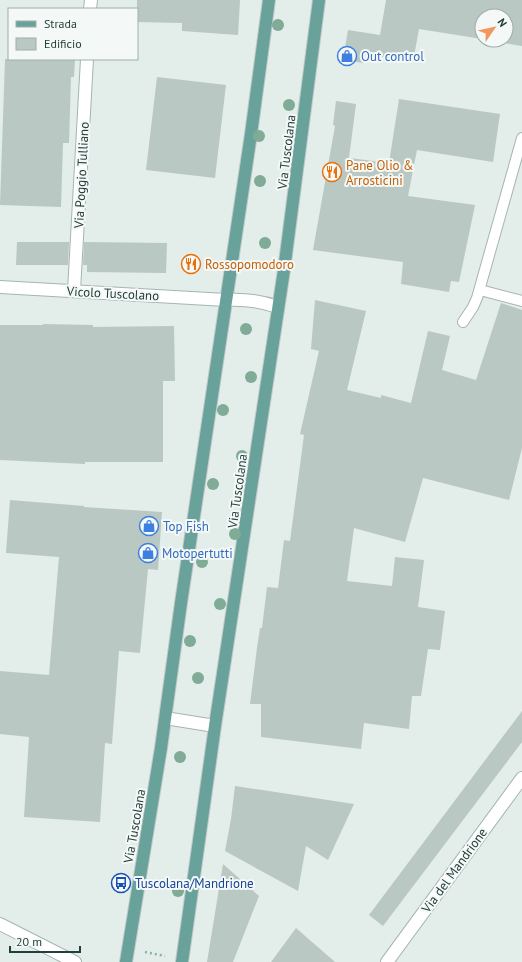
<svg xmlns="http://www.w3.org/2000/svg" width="522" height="962" font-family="'PT Sans',sans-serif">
<rect width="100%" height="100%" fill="#e3edea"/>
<path fill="#b9c8c3" d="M137,0H240L238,35L182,31V23L137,22Z
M386,0H522V46L486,40H506V16H482V39L419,29L413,62L364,54L363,63L343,60L348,30L380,35Z
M5,59H75L74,77H71L69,143H63L61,207L0,205Z
M157,77L226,85L215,178L146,170Z
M399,99L500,114L493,162L417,150L408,196L475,205L459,282L451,281L449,292L401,284L403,262L313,250L335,126L333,125L336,101L356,104L349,158L389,163Z
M17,242H69L68,265H16Z
M84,242L167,243L166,273L87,272V265H83Z
M315,300L366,311L347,390L381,398V395L411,403L428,331L450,336L442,370L476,380L501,303L522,310V448L509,500L423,478L405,542L354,528L347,581L392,586L395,557L424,560L418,607L445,611L440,650L428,649L421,696H412L409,729L364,723L361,749L261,737V704H250L257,648L260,628H262L267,587L278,588L284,540L290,541L304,435L300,434L319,351L311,349Z
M43,324L93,325V327L174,326L175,381H163V462H85V464L0,460V325H43Z
M10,500L84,506V507L162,512L158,570L148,569L140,653L119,651L112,744L105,743L100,822L24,817L29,737L0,734V671L49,675L59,557L6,553Z
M522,711V742L383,926L369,915Z
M235,786L354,804L328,860L306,846L298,891L225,851L231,819Z
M223,864L259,896L233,962H207Z
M296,928L335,962H271Z"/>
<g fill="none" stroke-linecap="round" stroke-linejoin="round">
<g stroke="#a6b5b2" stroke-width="12">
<path id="service" d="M480,290L522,301
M463,322L473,307L477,298L522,138"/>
</g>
<g stroke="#a6b5b2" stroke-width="14">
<path id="minor" d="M90,9L91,0
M0,287L226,300C244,299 261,301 278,307
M74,291L87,59
M165,718L215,726
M0,924L75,962"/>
</g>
<g stroke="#a6b5b2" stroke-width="14">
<path id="tertiary" d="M387,962L522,778"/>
</g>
<g stroke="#c1c9c8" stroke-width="14">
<path id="primary" d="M126,962L161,748L181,603L251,134L269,0
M182,962L215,726L284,270L319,0"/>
</g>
<path stroke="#84b0a9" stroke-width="2.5" stroke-dasharray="2 3" stroke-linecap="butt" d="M145,952L165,956"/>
<use href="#service" stroke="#fff" stroke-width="10"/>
<use href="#minor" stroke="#fff" stroke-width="12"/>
<use href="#tertiary" stroke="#fff" stroke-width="12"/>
<use href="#primary" stroke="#69a29b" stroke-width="12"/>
</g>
<g fill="#7fab97">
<circle cx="278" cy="25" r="6"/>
<circle cx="289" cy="105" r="6"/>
<circle cx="259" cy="136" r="6"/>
<circle cx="260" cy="181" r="6"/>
<circle cx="265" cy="243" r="6"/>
<circle cx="246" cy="329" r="6"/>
<circle cx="251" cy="377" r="6"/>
<circle cx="223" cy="410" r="6"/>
<circle cx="242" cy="456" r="6"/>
<circle cx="213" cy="484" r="6"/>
<circle cx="235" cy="534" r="6"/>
<circle cx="202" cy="562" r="6"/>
<circle cx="220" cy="604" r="6"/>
<circle cx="190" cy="641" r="6"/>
<circle cx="198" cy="678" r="6"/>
<circle cx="180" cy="757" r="6"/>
<circle cx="178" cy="891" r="6"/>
</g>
<defs>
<g id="shop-ring" transform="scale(1)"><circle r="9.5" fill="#f4f9f7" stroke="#3f7fe0" stroke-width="1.5"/><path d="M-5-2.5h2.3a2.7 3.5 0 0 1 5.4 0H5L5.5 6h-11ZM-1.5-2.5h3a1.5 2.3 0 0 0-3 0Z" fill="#3f7fe0"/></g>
<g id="restaurant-ring" transform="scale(1)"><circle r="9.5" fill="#f4f9f7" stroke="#e8710a" stroke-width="1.5"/><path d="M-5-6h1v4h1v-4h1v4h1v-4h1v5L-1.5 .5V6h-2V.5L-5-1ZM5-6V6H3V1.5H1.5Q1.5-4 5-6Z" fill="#e8710a"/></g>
<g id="bus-ring" transform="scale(1)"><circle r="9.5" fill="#f4f9f7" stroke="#1a4fb4" stroke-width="1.5"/><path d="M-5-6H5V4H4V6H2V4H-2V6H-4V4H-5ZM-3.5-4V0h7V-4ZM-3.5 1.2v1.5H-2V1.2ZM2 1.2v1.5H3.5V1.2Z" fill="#1a4fb4"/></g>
</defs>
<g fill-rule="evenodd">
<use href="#shop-ring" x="347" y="56"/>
<use href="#restaurant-ring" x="332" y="172"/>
<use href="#restaurant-ring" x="191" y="264"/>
<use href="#shop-ring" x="149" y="526"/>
<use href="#shop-ring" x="148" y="553"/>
<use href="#bus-ring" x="121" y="883"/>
</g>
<g text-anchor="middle" stroke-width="4" stroke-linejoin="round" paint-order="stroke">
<g font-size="13" fill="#366cbe" stroke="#f4f9f7" text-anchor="start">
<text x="361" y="61">Out control</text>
<text x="163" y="531">Top Fish</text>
<text x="162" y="558">Motopertutti</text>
</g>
<g font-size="13" fill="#233e3b" stroke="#f4f9f7">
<text transform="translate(286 152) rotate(-83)" y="5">Via Tuscolana</text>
<text transform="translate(81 175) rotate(-87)" y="5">Via Poggio Tulliano</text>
<text transform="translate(113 293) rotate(3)" y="5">Vicolo Tuscolano</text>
<text transform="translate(237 491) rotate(-82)" y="5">Via Tuscolana</text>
<text transform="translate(134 826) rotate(-80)" y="5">Via Tuscolana</text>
<text transform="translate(454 870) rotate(-54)" y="5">Via del Mandrione</text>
</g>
<g font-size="13" fill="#c56008" stroke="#f4f9f7" text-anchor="start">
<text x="346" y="170">Pane Olio &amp;<tspan x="346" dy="15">Arrosticini</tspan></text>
<text x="205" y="269">Rossopomodoro</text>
</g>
<g font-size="13" fill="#164399" stroke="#f4f9f7" text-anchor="start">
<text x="135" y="888">Tuscolana/Mandrione</text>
</g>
</g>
<rect x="8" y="8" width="130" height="52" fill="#f4f9f7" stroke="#a0aeac"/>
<rect x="16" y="21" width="20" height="6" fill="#69a29b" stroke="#a0aeac"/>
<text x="44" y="28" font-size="12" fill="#233e3b">Strada</text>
<rect x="16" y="38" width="20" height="12" fill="#b9c8c3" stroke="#a0aeac"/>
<text x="44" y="48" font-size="12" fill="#233e3b">Edificio</text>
<g transform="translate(494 28) rotate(56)"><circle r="19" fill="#f4f9f7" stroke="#a0aeac"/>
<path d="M0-3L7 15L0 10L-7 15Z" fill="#f0975e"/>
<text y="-6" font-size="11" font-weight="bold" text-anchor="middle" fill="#233e3b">N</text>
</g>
<path d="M10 946v6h70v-6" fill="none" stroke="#233e3b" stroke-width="2"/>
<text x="16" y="946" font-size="12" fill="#233e3b" stroke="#f4f9f7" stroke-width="3" paint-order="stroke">20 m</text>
</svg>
